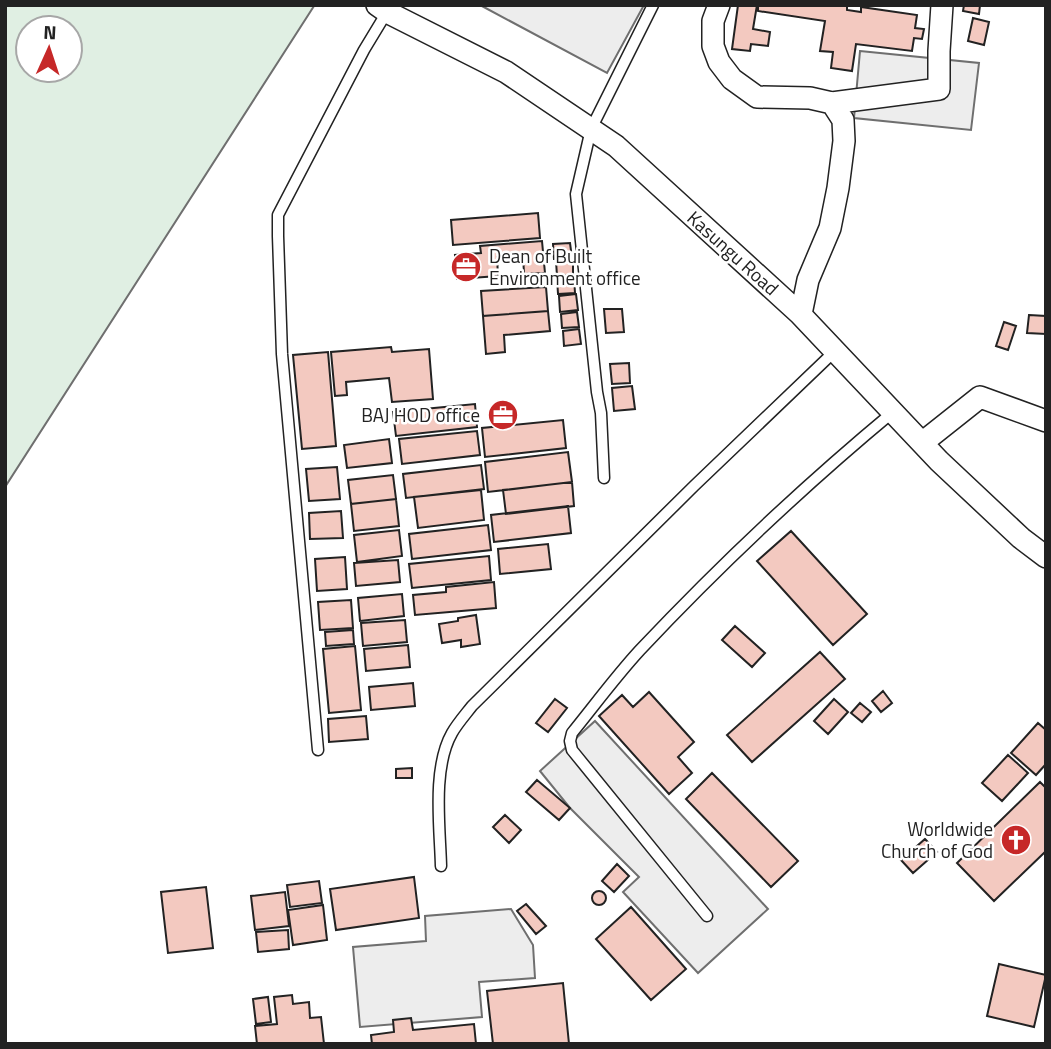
<svg xmlns="http://www.w3.org/2000/svg" width="1051" height="1049" font-family="'Titillium Web',sans-serif">
<rect width="100%" height="100%" fill="#fff"/>
<path fill="#e0efe3" stroke="#6f6f6f" stroke-width="2" fill-rule="evenodd" d="M5,5L314,6L5,487ZM28,28H70V70H28Z"/>
<path fill="#ededed" stroke="#6f6f6f" stroke-width="2" d="M480,5H644L607,73Z
M860,51L979,63L971,130L854,118Z
M595,721L768,909L698,973L623,892L639,877L570,808L540,771Z
M511,909L533,945L535,978L479,982L482,1017L360,1027L353,947L426,941L425,916Z"/>
<path fill="#f3c9c0" stroke="#222" stroke-width="2" d="M738,5H757L753,29L770,32L768,46L751,44L750,51L732,49Z
M758,5H847V10L861,12V7L917,15L915,28L924,29L922,39L914,38L912,51L856,44L852,71L831,68L833,52L820,51L825,21L758,11Z
M964,5H980L979,14L963,11Z
M973,18L989,22L984,45L968,41Z
M538,213L540,238L453,245L451,220Z
M542,241L545,273L524,274L523,255L497,257L498,276L457,279L455,255L481,253L480,246Z
M570,243L572,258L554,259L553,244Z
M573,260V275L557,276L556,261Z
M574,277L575,293L558,294L557,278Z
M546,287L548,311L483,316L481,291Z
M576,294L578,310L560,312L559,296Z
M604,309H622L624,332L606,333Z
M548,311L550,331L504,335L505,352L486,354L483,316Z
M577,312L579,327L562,328L561,314Z
M1029,315L1046,316V334L1027,333Z
M1004,322L1016,326L1008,350L996,346Z
M579,329L581,344L564,346L563,331Z
M391,347L392,352L429,349L433,399L392,402L389,378L346,382L347,395L335,396L331,352Z
M328,352L336,446L302,449L293,355Z
M629,363L630,383L612,384L610,364Z
M632,386L635,409L614,411L612,388Z
M475,404L477,427L396,436L393,412Z
M563,420L566,448L485,457L482,428Z
M477,431L480,455L402,464L399,439Z
M389,439L392,463L347,468L344,445Z
M568,452L572,482L488,492L485,462Z
M481,465L484,489L406,498L403,474Z
M337,467L340,499L309,501L306,469Z
M393,475L396,499L351,504L348,480Z
M572,482L574,506L506,514L503,490Z
M481,490L484,520L418,528L414,497Z
M396,499L399,526L354,531L351,504Z
M568,506L571,533L494,542L491,515Z
M341,511L343,538L310,539L309,513Z
M488,525L491,550L412,559L409,534Z
M399,530L402,556L357,562L354,535Z
M791,531L867,614L833,645L757,561Z
M548,544L551,569L500,574L498,549Z
M489,556L491,580L412,588L409,564Z
M345,557L347,589L317,591L315,559Z
M398,560L400,582L356,586L354,563Z
M494,582L496,608L415,615L413,595L446,592V587Z
M402,594L404,616L360,621L358,598Z
M351,600L353,628L320,630L318,602Z
M476,615L480,644L461,647V640L442,643L439,624L458,621V618Z
M405,620L407,642L363,646L361,623Z
M735,626L765,653L752,667L722,640Z
M353,630L354,644L326,646L325,632Z
M408,645L410,667L366,671L364,649Z
M355,646L361,710L329,713L323,649Z
M820,652L845,679L752,762L727,735Z
M413,683L415,706L371,710L369,687Z
M883,691L892,703L881,712L872,701Z
M649,692L694,742L678,757L692,773L669,794L599,716L622,695L633,707Z
M555,699L567,708L548,732L536,723Z
M834,699L848,712L828,734L814,721Z
M860,703L871,712L862,722L851,713Z
M366,716L368,739L329,742L328,719Z
M1038,723L1046,730V764L1036,775L1011,753Z
M1008,755L1028,773L1002,801L982,783Z
M412,768V778H396V769Z
M712,773L798,861L771,887L686,799Z
M537,780L570,808L559,820L526,792Z
M1040,782L1046,788V851L994,901L957,863Z
M505,815L521,830L509,843L493,827Z
M925,839L937,852L913,873L901,860Z
M617,864L629,876L614,892L602,881Z
M414,877L419,918L336,930L330,889Z
M319,881L322,903L290,907L287,885Z
M206,887L213,948L168,953L161,892Z
M592 898a7 7 0 1 1 14 0a7 7 0 1 1-14 0Z
M285,892L289,926L255,930L251,896Z
M526,904L546,926L536,934L517,911Z
M323,905L327,940L293,945L288,910Z
M631,907L686,969L651,1000L596,939Z
M288,930L289,949L258,952L256,932Z
M999,964L1046,975L1034,1027L987,1016Z
M563,983L569,1044H493L487,991Z
M292,995L293,1004L309,1002L310,1018L321,1017L324,1044H257L255,1026L277,1024L274,997Z
M268,997L271,1022L256,1024L253,999Z
M411,1018L413,1030L474,1024L476,1044H372L371,1035L394,1032L393,1020Z"/>
<g fill="none" stroke-linecap="round" stroke-linejoin="round">
<g stroke="#222" stroke-width="13">
<path id="service" d="M604,478L601,413L597,392L576,194L591,129L653,5
M318,750L282,354L278,236V215L364,50L387,12
M441,866C440,827 432,768 452,733C457,724 465,715 472,706L694,486L835,351
M707,916L572,750L570,741L572,733C594,706 616,676 640,650C719,566 804,486 893,412"/>
</g>
<g stroke="#222" stroke-width="24">
<path id="minor" d="M377,5L387,12L506,72L616,146L800,314L939,461L1021,538L1046,557
M719,5L713,21V46L719,62L732,79L757,97L810,98L832,103L843,120L844,141L838,188L830,228L808,280L801,314
M832,103L939,89V51L942,5
M922,443L980,397L1046,421"/>
</g>
<use href="#service" stroke="#fff" stroke-width="10"/>
<use href="#minor" stroke="#fff" stroke-width="21"/>
</g>
<defs>
<g id="office-disc" transform="scale(1.575)"><circle r="9.5" fill="#c62828" stroke="#fff"/><path d="M-6-3h4V-5.5h4V-3h4V5H-6ZM-1-4.5V-3h2v-1.5ZM-6 0V1H6V0Z" fill="#fff"/></g>
<g id="church-disc" transform="scale(1.575)"><circle r="9.5" fill="#c62828" stroke="#fff"/><path d="M-1.2-6h2.4v3.5h3.3v2.4h-3.3V6h-2.4V-.1h-3.3v-2.4h3.3Z" fill="#fff"/></g>
</defs>
<g fill-rule="evenodd">
<use href="#office-disc" x="466" y="267"/>
<use href="#office-disc" x="503" y="415"/>
<use href="#church-disc" x="1016" y="840"/>
</g>
<g text-anchor="middle" stroke-width="5" stroke-linejoin="round" paint-order="stroke">
<g font-size="19" fill="#222" stroke="#fff">
<text transform="translate(733 253) rotate(42)" y="7">Kasungu Road</text>
</g>
<g font-size="19" fill="#222" stroke="#fff" text-anchor="end">
<text x="489" y="263" text-anchor="start">Dean of Built<tspan x="489" dy="22">Environment office</tspan></text>
<text x="480" y="422">BAJ HOD office</text>
<text x="993" y="836">Worldwide<tspan x="993" dy="22">Church of God</tspan></text>
</g>
</g>
<rect width="1051" height="1049" fill="none" stroke="#222222" stroke-width="14"/>
<g transform="translate(49 49) rotate(3)"><circle r="33" fill="#ffffff" stroke="#a7a7a7" stroke-width="2"/>
<path d="M0-5L12 26L0 18L-12 26Z" fill="#c62828"/>
<text y="-10" font-size="19" font-weight="bold" text-anchor="middle" fill="#222222">N</text>
</g>
</svg>
